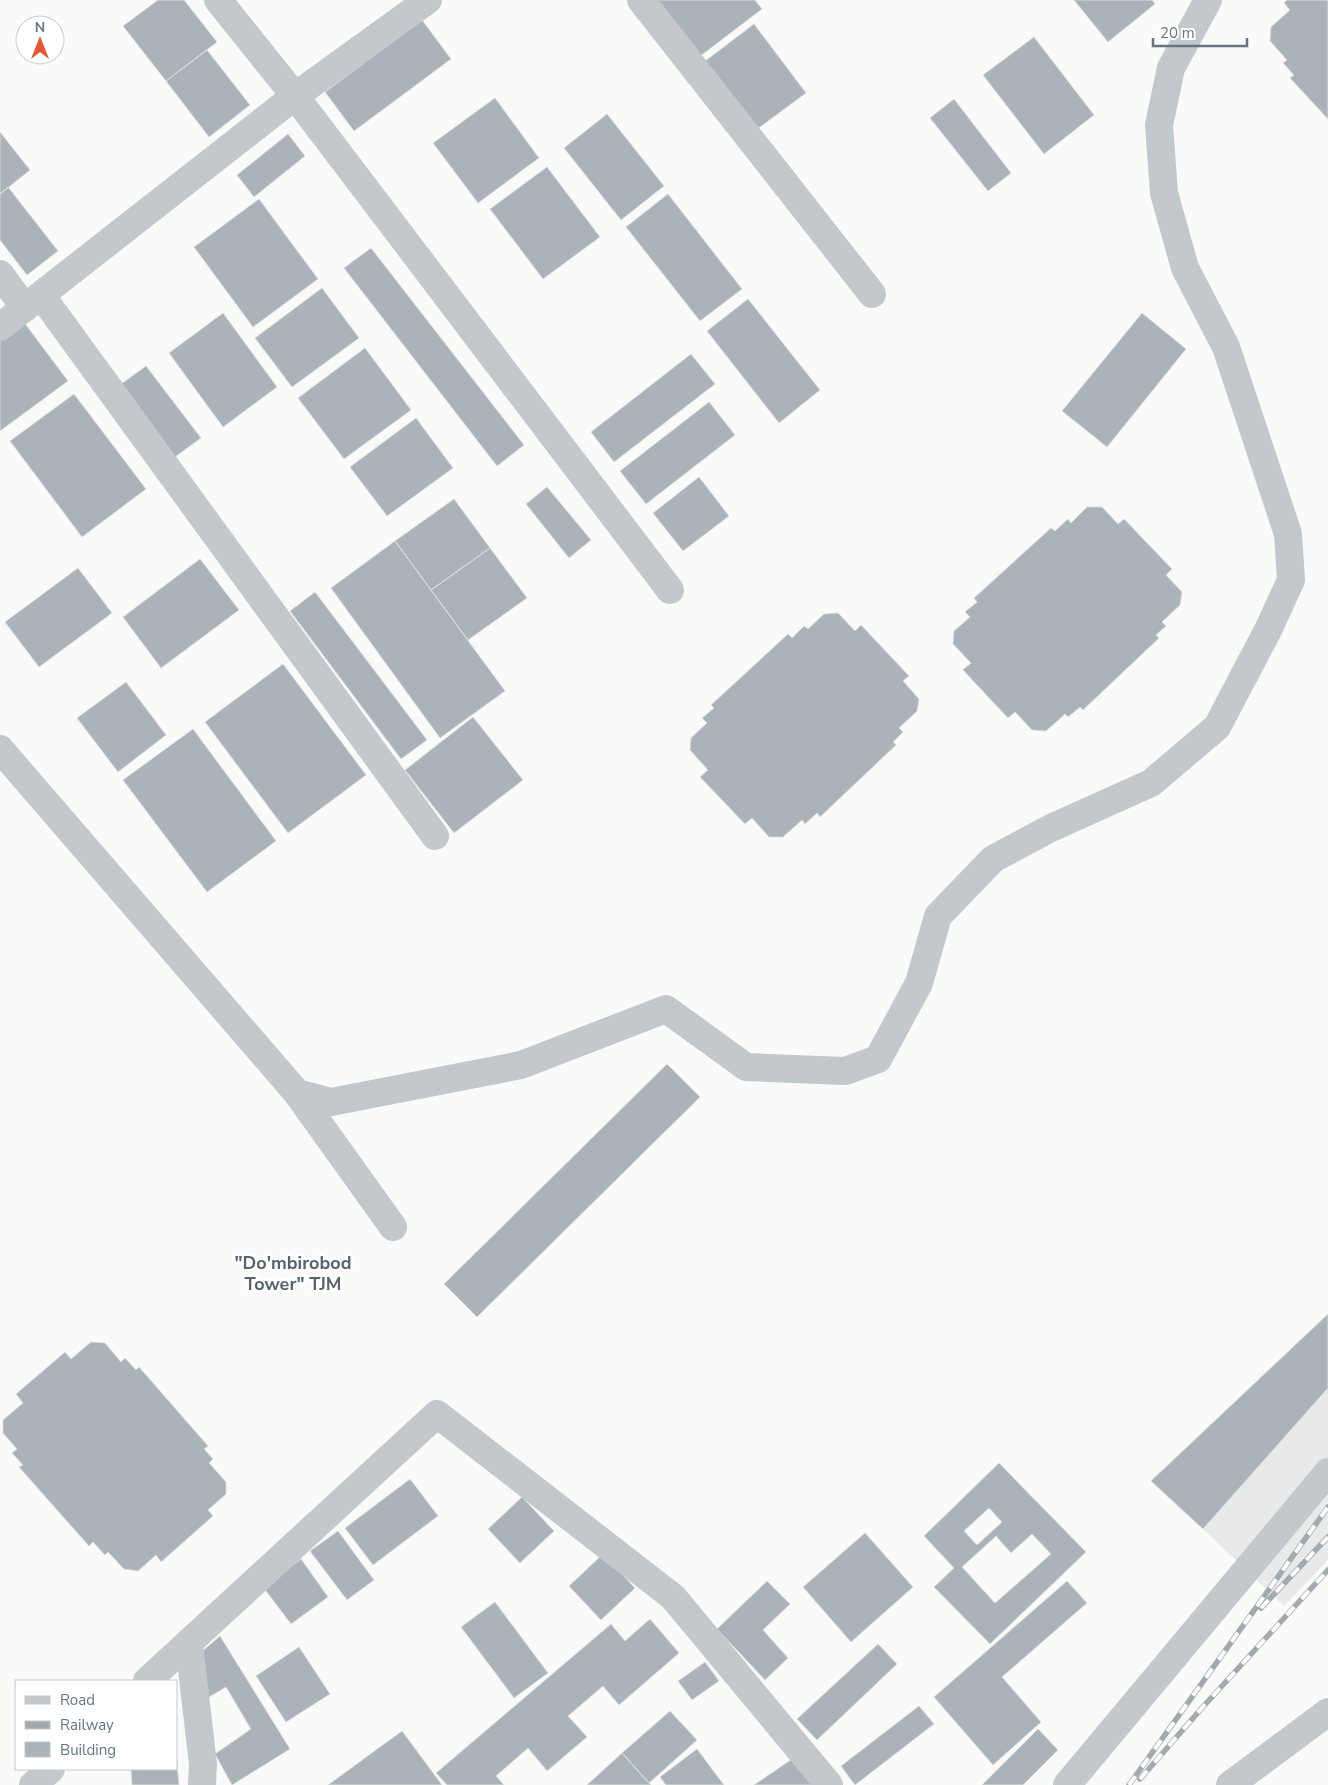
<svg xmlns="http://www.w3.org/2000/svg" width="1328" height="1785" font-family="'Nunito Sans',sans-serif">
<rect width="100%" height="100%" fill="#fafaf8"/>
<path fill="#e8e9e9" d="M1328,1314V1560L1284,1606L1203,1529L1151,1481Z"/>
<path fill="#aab3b9" stroke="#dcdcda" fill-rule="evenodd" d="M158,0H184L217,42L166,81L123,26Z
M655,0H755L762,9L699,57Z
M1074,0H1152L1155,4L1108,42Z
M1287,0H1328V119L1290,78L1294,75L1283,63L1287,60L1270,41L1271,27L1290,10L1284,3Z
M422,20L451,59L354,131L325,92Z
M754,24L806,93L756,130L704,62Z
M1034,37L1094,115L1044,154L983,75Z
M207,50L250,105L209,137L166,81Z
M495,98L539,158L478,203L433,143Z
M954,99L1011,173L988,191L930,118Z
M607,114L664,186L621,220L564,148Z
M0,132L30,170L0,194Z
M288,134L305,156L254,197L237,175Z
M547,167L600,237L543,279L490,209Z
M8,187L58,251L27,275L0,240V194Z
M668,194L742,289L700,321L626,227Z
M259,199L318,279L253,327L194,247Z
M371,248L524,445L497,466L344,268Z
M322,288L359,338L292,387L255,338Z
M748,299L820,390L779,423L707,331Z
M223,313L277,387L223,427L169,353Z
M1142,313L1186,349L1107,447L1062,411Z
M23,321L68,381L0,431V338Z
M365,348L411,410L344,459L298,398Z
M691,354L715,384L614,462L591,432Z
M146,366L201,438L172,459L117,387Z
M74,394L146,489L82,537L10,441Z
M709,402L735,435L646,504L620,471Z
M416,418L453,468L387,516L350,467Z
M699,477L729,516L683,551L653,513Z
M547,487L591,540L569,558L526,504Z
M454,499L490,548L431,590L395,541Z
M1087,507H1102L1118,524L1124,519L1172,569L1166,575L1182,592L1180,605L1162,622L1166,626L1156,635L1159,638L1083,710L1080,707L1068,717L1065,714L1046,731L1032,730L1015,712L1008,718L963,670L971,663L953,644L954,631L970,617L965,612L977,602L974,598L1051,528L1055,531L1068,519L1071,523Z
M395,541L505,691L440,738L331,588Z
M490,548L527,598L468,640L431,590Z
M200,559L239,610L161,668L123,617Z
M78,568L112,613L39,667L5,622Z
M315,592L427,740L401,759L290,611Z
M838,613L855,631L861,625L909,676L903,681L919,699L917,711L899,728L903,732L893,742L896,745L820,817L817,813L805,824L802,820L783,837H769L752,818L745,824L700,777L708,770L690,750L691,738L707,723L702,718L714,708L711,705L788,634L792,638L804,626L808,629L824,614Z
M283,664L366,775L288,833L205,722Z
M126,682L166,735L118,772L77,718Z
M473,717L523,780L454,833L405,770Z
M193,729L276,841L207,892L123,780Z
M667,1064L700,1097L477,1317L444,1284Z
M1328,1314V1388L1203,1529L1151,1481Z
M91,1342L105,1343L121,1362L125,1358L136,1370L139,1367L208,1446L204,1449L213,1459L209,1463L226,1482V1494L208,1510L213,1516L161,1562L156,1555L138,1571L124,1569L108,1552L105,1555L93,1542L89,1546L19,1467L23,1465L12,1453L17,1449L3,1433V1420L23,1403L16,1394L65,1352L71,1359Z
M999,1463L1086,1552L990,1644L934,1587L954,1568L924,1536ZM989,1508L1002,1522L977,1545L964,1531ZM1032,1534L1051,1554L995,1603L962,1567L996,1536L1011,1553Z
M410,1479L438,1516L373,1565L345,1528Z
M522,1497L554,1531L520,1563L488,1529Z
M338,1531L374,1580L347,1600L310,1551Z
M865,1533L913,1587L851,1642L803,1587Z
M603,1554L635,1588L601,1620L569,1586Z
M301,1559L328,1597L291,1624L263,1587Z
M767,1581L790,1604L763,1630L788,1658L765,1680L717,1629Z
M1067,1581L1087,1603L1002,1677L1041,1722L993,1765L934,1697Z
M495,1602L548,1673L514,1698L461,1627Z
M650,1619L679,1653L619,1705L603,1686L568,1716L587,1737L547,1771L528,1748L496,1776L504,1785H447L436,1773L611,1624L625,1641Z
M220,1636L290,1749L232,1785L215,1754L251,1729L226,1687L204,1700L193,1659Z
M878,1644L897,1664L817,1740L797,1719Z
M299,1647L330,1694L286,1722L256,1676Z
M705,1662L719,1681L692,1700L678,1681Z
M919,1706L934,1724L855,1785L841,1766Z
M670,1711L697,1740L649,1783L622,1753Z
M1038,1729L1058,1750L1023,1785H982Z
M402,1731L442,1785H328Z
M697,1749L724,1785H666L660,1777Z
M176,1751L179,1785H132L131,1769H176Z
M622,1753L651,1785H587Z
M795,1757L815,1785H754Z"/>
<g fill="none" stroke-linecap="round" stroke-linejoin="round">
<path stroke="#c3c8cc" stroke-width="28" d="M218,0L295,96L670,590
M641,0L872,294
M0,274L25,308
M41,295L435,836
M0,327L295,96L428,0
M0,749L297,1093L331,1102L521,1065L666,1009L746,1067L845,1071L878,1059L919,983L938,916L993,859L1051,828L1151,783L1217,727L1269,628L1291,580L1288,534L1226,347L1185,268L1164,193L1159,125L1171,68L1208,0
M297,1093L393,1227
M189,1644L203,1764L202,1785
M147,1681L437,1414L673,1597L829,1785
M33,1785L51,1769
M1067,1785L1328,1472
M1230,1785L1328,1712"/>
<g stroke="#a2aab0" stroke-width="5.5">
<path id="rail" d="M1261,1608L1328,1537
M1140,1779L1201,1709L1328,1570
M1129,1785L1328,1507"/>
</g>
<use href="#rail" stroke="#fff" stroke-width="4" stroke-dasharray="11" stroke-linecap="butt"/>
</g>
<g text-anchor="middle" stroke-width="5" stroke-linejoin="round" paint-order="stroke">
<g font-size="18" font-weight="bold" fill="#57646e" stroke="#fff">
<text x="293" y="1269">"Do'mbirobod<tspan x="293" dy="21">Tower" TJM</tspan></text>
</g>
</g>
<rect x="15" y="1680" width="162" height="90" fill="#ffffff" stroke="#c1c8cd"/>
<rect x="25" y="1696" width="25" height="8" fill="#c3c8cc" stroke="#c1c8cd"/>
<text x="60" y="1705" font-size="15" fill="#657683">Road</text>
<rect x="25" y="1721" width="25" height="8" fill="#a2aab0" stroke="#c1c8cd"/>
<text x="60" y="1730" font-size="15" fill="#657683">Railway</text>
<rect x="25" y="1742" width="25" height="15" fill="#aab3b9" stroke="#c1c8cd"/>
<text x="60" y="1755" font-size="15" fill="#657683">Building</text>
<g transform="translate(40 40)"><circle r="24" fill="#ffffff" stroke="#c1c8cd"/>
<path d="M0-4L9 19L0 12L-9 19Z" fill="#e4572e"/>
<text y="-8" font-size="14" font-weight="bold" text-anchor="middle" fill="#657683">N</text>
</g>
<path d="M1153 38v8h94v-8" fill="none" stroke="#657683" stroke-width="2.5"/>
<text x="1160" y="38" font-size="15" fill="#657683" stroke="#ffffff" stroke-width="4" paint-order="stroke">20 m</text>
</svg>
